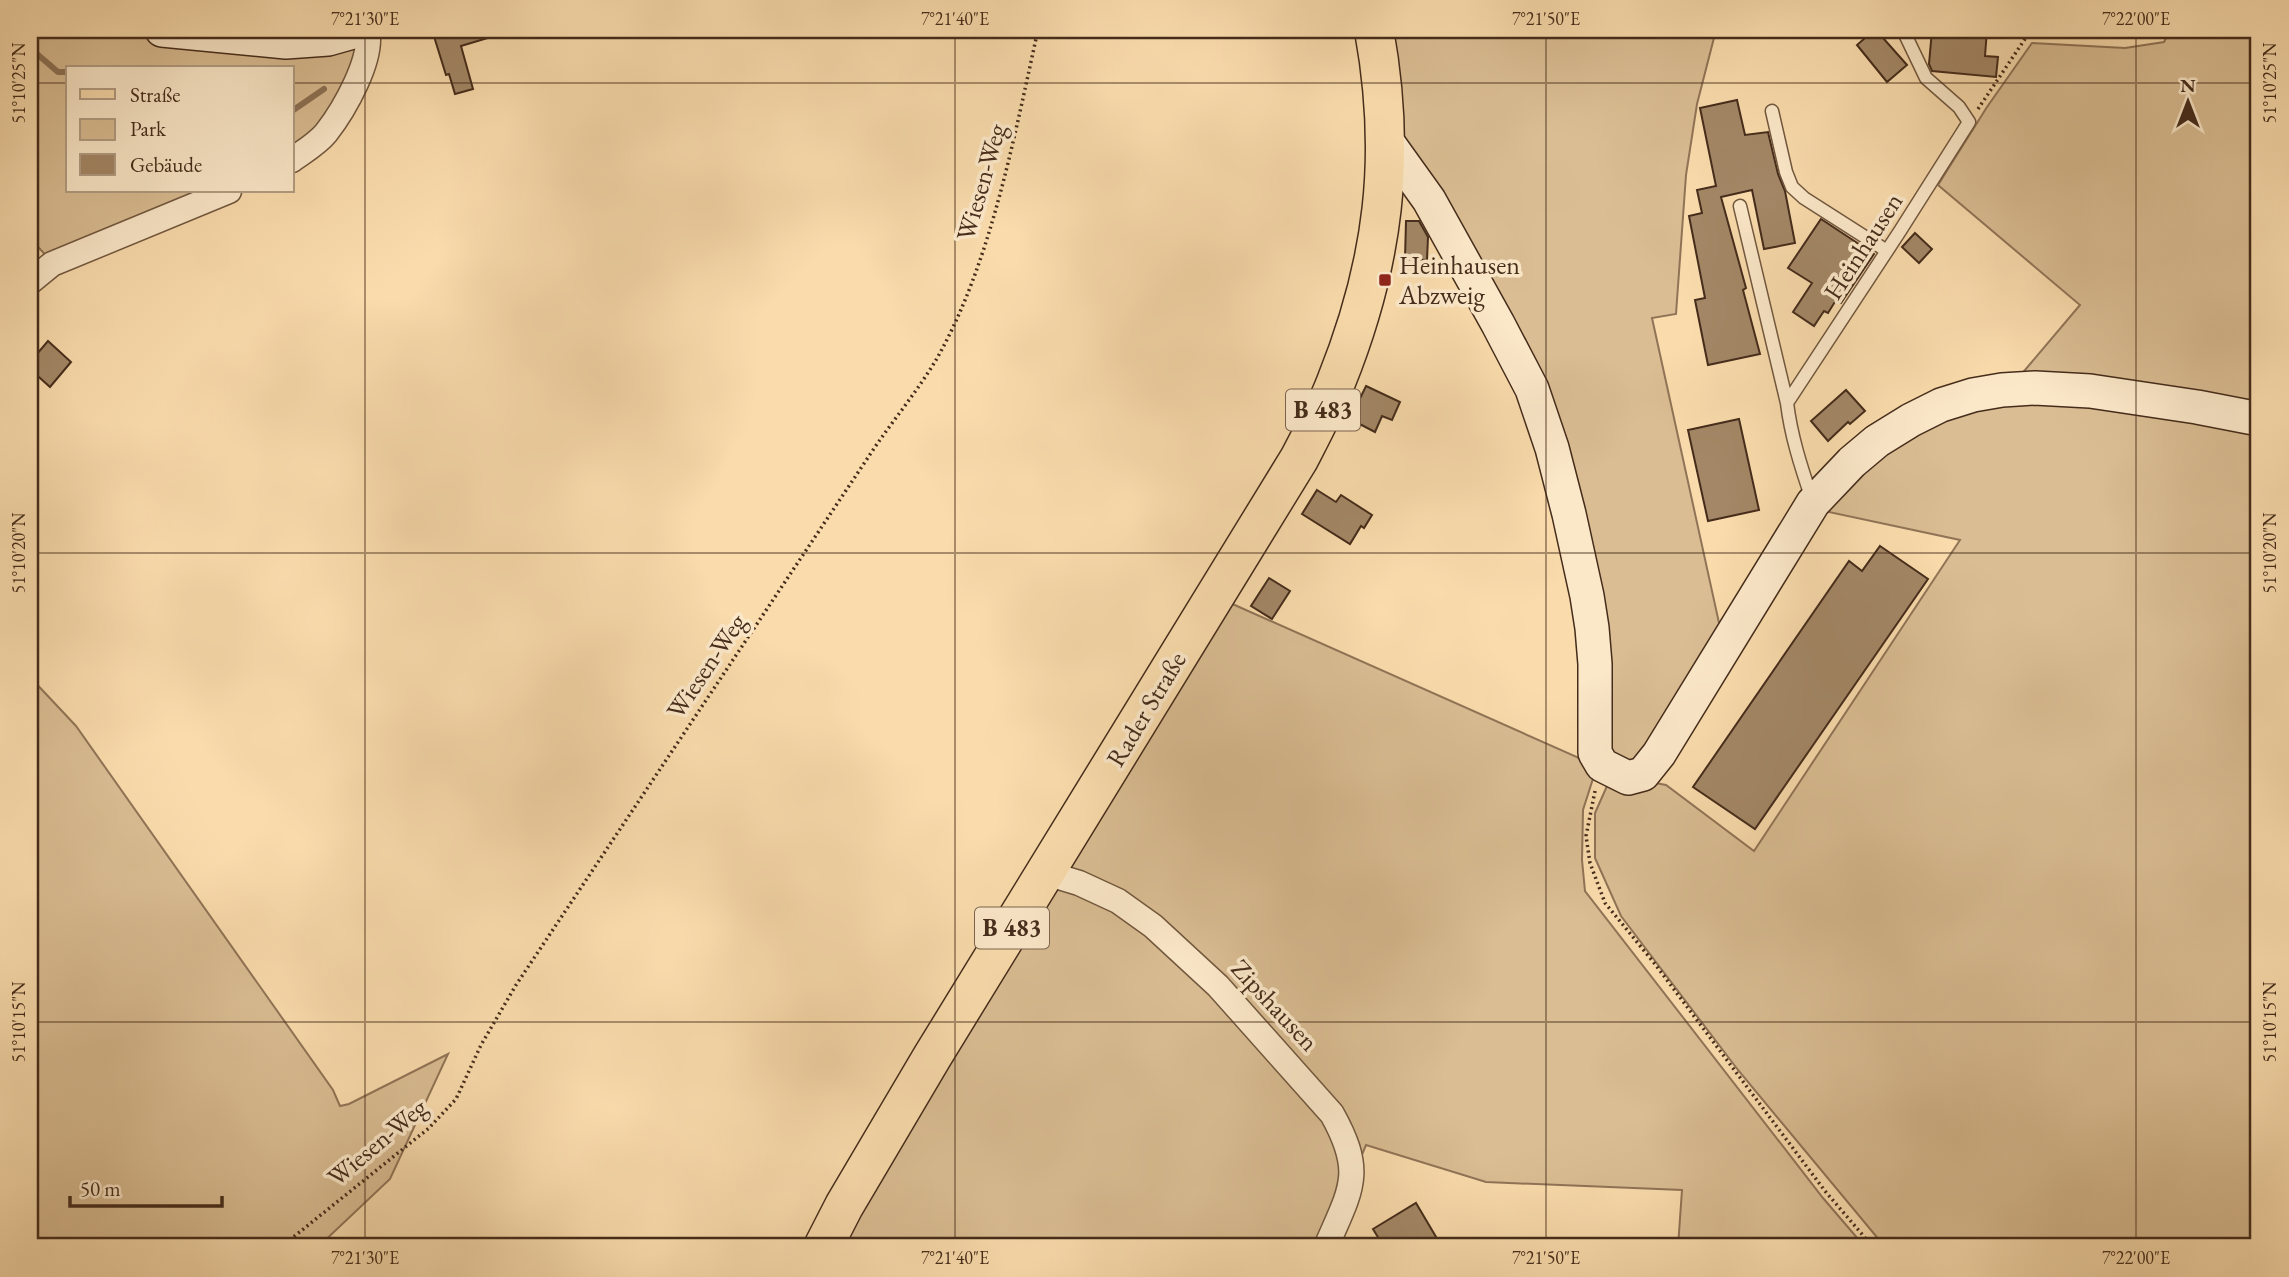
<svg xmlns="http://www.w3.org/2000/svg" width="2289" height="1277" font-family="'EB Garamond',serif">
<rect width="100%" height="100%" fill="#f9dbac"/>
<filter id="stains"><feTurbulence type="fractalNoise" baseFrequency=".00286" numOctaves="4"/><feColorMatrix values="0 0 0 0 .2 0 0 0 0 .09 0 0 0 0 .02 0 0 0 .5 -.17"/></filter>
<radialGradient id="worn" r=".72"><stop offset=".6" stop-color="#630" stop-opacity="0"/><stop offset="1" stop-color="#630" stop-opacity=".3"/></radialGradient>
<path fill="#dabd93" stroke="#907457" stroke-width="2" d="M30,30H88L201,41L356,47L340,103L292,158V68H68V191H222L50,260L30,238Z
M1377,30H1716L1697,104L1686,175L1676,314L1652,318L1723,641L1656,753L1614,768L1555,447L1389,136Z
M2170,30H2259V414L2014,383L2080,305L1938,185L1987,107L2032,43L2125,48L2164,42Z
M2036,391L2259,425V1247H1885L1738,1070L1621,916L1595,858V813L1607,786L1645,781L1666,785L1754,851L1960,540L1824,511L1911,426Z
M1219,598L1597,766L1583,810L1582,860L1585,891L1823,1198L1865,1247H1678L1682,1190L1486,1182L1366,1145L1323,1247H828Z
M30,677L76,726L333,1090L340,1106L349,1104L448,1054L390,1179L318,1247H30Z"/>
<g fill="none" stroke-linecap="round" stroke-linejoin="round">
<path stroke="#8c7255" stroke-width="6" d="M30,48L58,72H68
M292,111L324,89"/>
</g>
<path fill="#a38766" stroke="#452c1b" stroke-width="2" d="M432,30H501V34L461,46L473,89L455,94L449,74L446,75Z
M1874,30H1876L1907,65L1887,82L1857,45Z
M1932,30H1987L1985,56L1998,57L1996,77L1932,71L1929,64Z
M1737,100L1745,135L1768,132L1778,174L1785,191L1795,243L1764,249L1752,190L1721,197L1746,288L1743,290L1760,354L1708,365L1695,300L1705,298L1689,216L1702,213L1697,190L1716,186L1700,108Z
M1821,219L1874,254L1841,303L1836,300L1828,313L1824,311L1814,326L1793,312L1812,283L1788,268Z
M1406,221H1419L1428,237L1427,260L1405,259Z
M1915,233L1932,249L1919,263L1902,247Z
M48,341L71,362L50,387L30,369V362Z
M1366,386L1400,402L1392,420L1382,416L1375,432L1350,419Z
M1846,390L1865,411L1850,424L1848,422L1828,441L1811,421Z
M1739,419L1759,510L1708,521L1688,430Z
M1317,490L1336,502L1341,495L1372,515L1364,528L1361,526L1350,544L1302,514Z
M1880,546L1928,579L1755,829L1693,787L1849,561L1862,571Z
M1269,578L1290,591L1272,619L1251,606Z
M1416,1203L1442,1247H1405L1401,1240L1389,1247H1384L1373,1229Z"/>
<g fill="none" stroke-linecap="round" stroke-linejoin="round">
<g stroke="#72583f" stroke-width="15">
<path id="lane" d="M1772,111L1786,172L1792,187L1804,198L1887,251
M1740,206L1787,403
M1812,499C1801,467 1791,436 1787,403L1900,231L1969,122L1959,107L1926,78L1903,30"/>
</g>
<g stroke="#72583f" stroke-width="27">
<path id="street" d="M292,160C303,152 317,144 326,133C344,110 374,58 367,30
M30,282L52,264L229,191
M1046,873L1079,883L1118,901L1153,926L1218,986L1332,1114C1365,1173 1351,1189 1326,1247"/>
</g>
<g stroke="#452c1b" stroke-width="36">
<path id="secondary" d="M162,30L286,42L328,39L360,30
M1386,140L1429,200L1498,324L1532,389L1552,448L1569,514L1587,596L1592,628L1595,664V753L1602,765L1628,778L1643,774L1659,754L1813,503L1852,462L1877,441L1911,420L1941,405L1973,395L2002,390L2035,388L2090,391L2197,407L2259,419"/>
</g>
<g stroke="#452c1b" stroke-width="41">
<path id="primary" d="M823,1247L844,1206L932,1057L1299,459C1312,434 1326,408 1336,382C1384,263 1397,156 1374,30"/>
</g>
<path stroke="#452c1b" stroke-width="3.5" stroke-dasharray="2 3.5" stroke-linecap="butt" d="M1978,109L2031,30
M1595,791L1586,836L1590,863L1605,903L1655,964L1825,1191L1873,1247
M281,1247L429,1128L456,1099L481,1045L516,985L875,447C895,418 918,390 936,360C991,264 1014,137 1038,30"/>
<use href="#lane" stroke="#fbe8c9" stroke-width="12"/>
<use href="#street" stroke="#fbe8c9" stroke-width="24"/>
<use href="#secondary" stroke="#fbe8c9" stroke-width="33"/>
<use href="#primary" stroke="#f9dbac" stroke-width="38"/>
</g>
<path fill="none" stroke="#452c1b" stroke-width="2" stroke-opacity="0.45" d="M365,30V1247M955,30V1247M1546,30V1247M2136,30V1247M30,83H68M292,83H2259M30,553H2259M30,1022H2259"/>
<rect fill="#8f2418" stroke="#fbe8c9" stroke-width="2.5" x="1378" y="273" width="14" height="14" rx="3.5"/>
<g text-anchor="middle" stroke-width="7" stroke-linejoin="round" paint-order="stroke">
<g fill="#fbe8c9" stroke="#7c644f" stroke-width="2">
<rect x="1286" y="389.5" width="74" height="41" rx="5"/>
<rect x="975" y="907.5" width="74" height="41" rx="5"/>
</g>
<g font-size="24" font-weight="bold" fill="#452c1b">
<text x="1323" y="418">B 483</text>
<text x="1012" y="936">B 483</text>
</g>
<g font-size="26" fill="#452c1b" stroke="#fbe8c9">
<text transform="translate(981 182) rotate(-74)" y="9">Wiesen-Weg</text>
<text transform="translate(1863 246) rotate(-57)" y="9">Heinhausen</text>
<text transform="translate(706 666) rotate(-56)" y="9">Wiesen-Weg</text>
<text transform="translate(1146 709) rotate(-59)" y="9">Rader Straße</text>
<text transform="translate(1275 1005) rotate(47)" y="9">Zipshausen</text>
<text transform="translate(377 1142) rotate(-40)" y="9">Wiesen-Weg</text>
</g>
<g font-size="26" fill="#452c1b" stroke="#fbe8c9" text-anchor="start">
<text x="1399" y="274">Heinhausen<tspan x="1399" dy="30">Abzweig</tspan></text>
</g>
</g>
<rect width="2289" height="1277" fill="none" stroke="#f9dbac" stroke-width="77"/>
<rect x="66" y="66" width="228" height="126" fill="#fbe8c9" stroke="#b29d83" stroke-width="2"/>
<rect x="80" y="89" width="35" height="10" fill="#f9dbac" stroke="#b29d83" stroke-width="2"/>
<text x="130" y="102" font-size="21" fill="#452c1b">Straße</text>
<rect x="80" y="119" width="35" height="21" fill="#dabd93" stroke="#b29d83" stroke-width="2"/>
<text x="130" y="136" font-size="21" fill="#452c1b">Park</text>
<rect x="80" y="154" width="35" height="21" fill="#a38766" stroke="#b29d83" stroke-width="2"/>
<text x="130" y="172" font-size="21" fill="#452c1b">Gebäude</text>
<g transform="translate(2188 102)" stroke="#fbe8c9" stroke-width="5" paint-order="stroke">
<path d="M0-5L12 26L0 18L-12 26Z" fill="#452c1b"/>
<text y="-10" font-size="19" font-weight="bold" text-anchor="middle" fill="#452c1b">N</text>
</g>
<path d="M70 1196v10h152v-10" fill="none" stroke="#452c1b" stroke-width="3.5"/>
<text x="80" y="1196" font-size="21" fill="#452c1b" stroke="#fbe8c9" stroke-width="5" paint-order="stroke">50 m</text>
<rect x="38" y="38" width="2212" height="1200" fill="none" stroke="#452c1b" stroke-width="2.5"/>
<g font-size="18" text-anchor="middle" fill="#452c1b">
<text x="365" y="25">7°21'30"E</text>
<text x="955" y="25">7°21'40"E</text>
<text x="1546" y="25">7°21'50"E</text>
<text x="2136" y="25">7°22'00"E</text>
<text transform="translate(19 83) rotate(-90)" y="6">51°10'25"N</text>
<text transform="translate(2270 83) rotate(-90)" y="6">51°10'25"N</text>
<text transform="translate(19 553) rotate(-90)" y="6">51°10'20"N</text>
<text transform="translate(2270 553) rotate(-90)" y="6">51°10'20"N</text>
<text transform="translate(19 1022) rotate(-90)" y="6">51°10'15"N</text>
<text transform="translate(2270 1022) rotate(-90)" y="6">51°10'15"N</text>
<text x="365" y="1264">7°21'30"E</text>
<text x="955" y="1264">7°21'40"E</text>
<text x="1546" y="1264">7°21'50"E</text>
<text x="2136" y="1264">7°22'00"E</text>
</g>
<rect width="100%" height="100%" filter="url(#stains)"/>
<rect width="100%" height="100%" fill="url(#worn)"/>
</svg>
